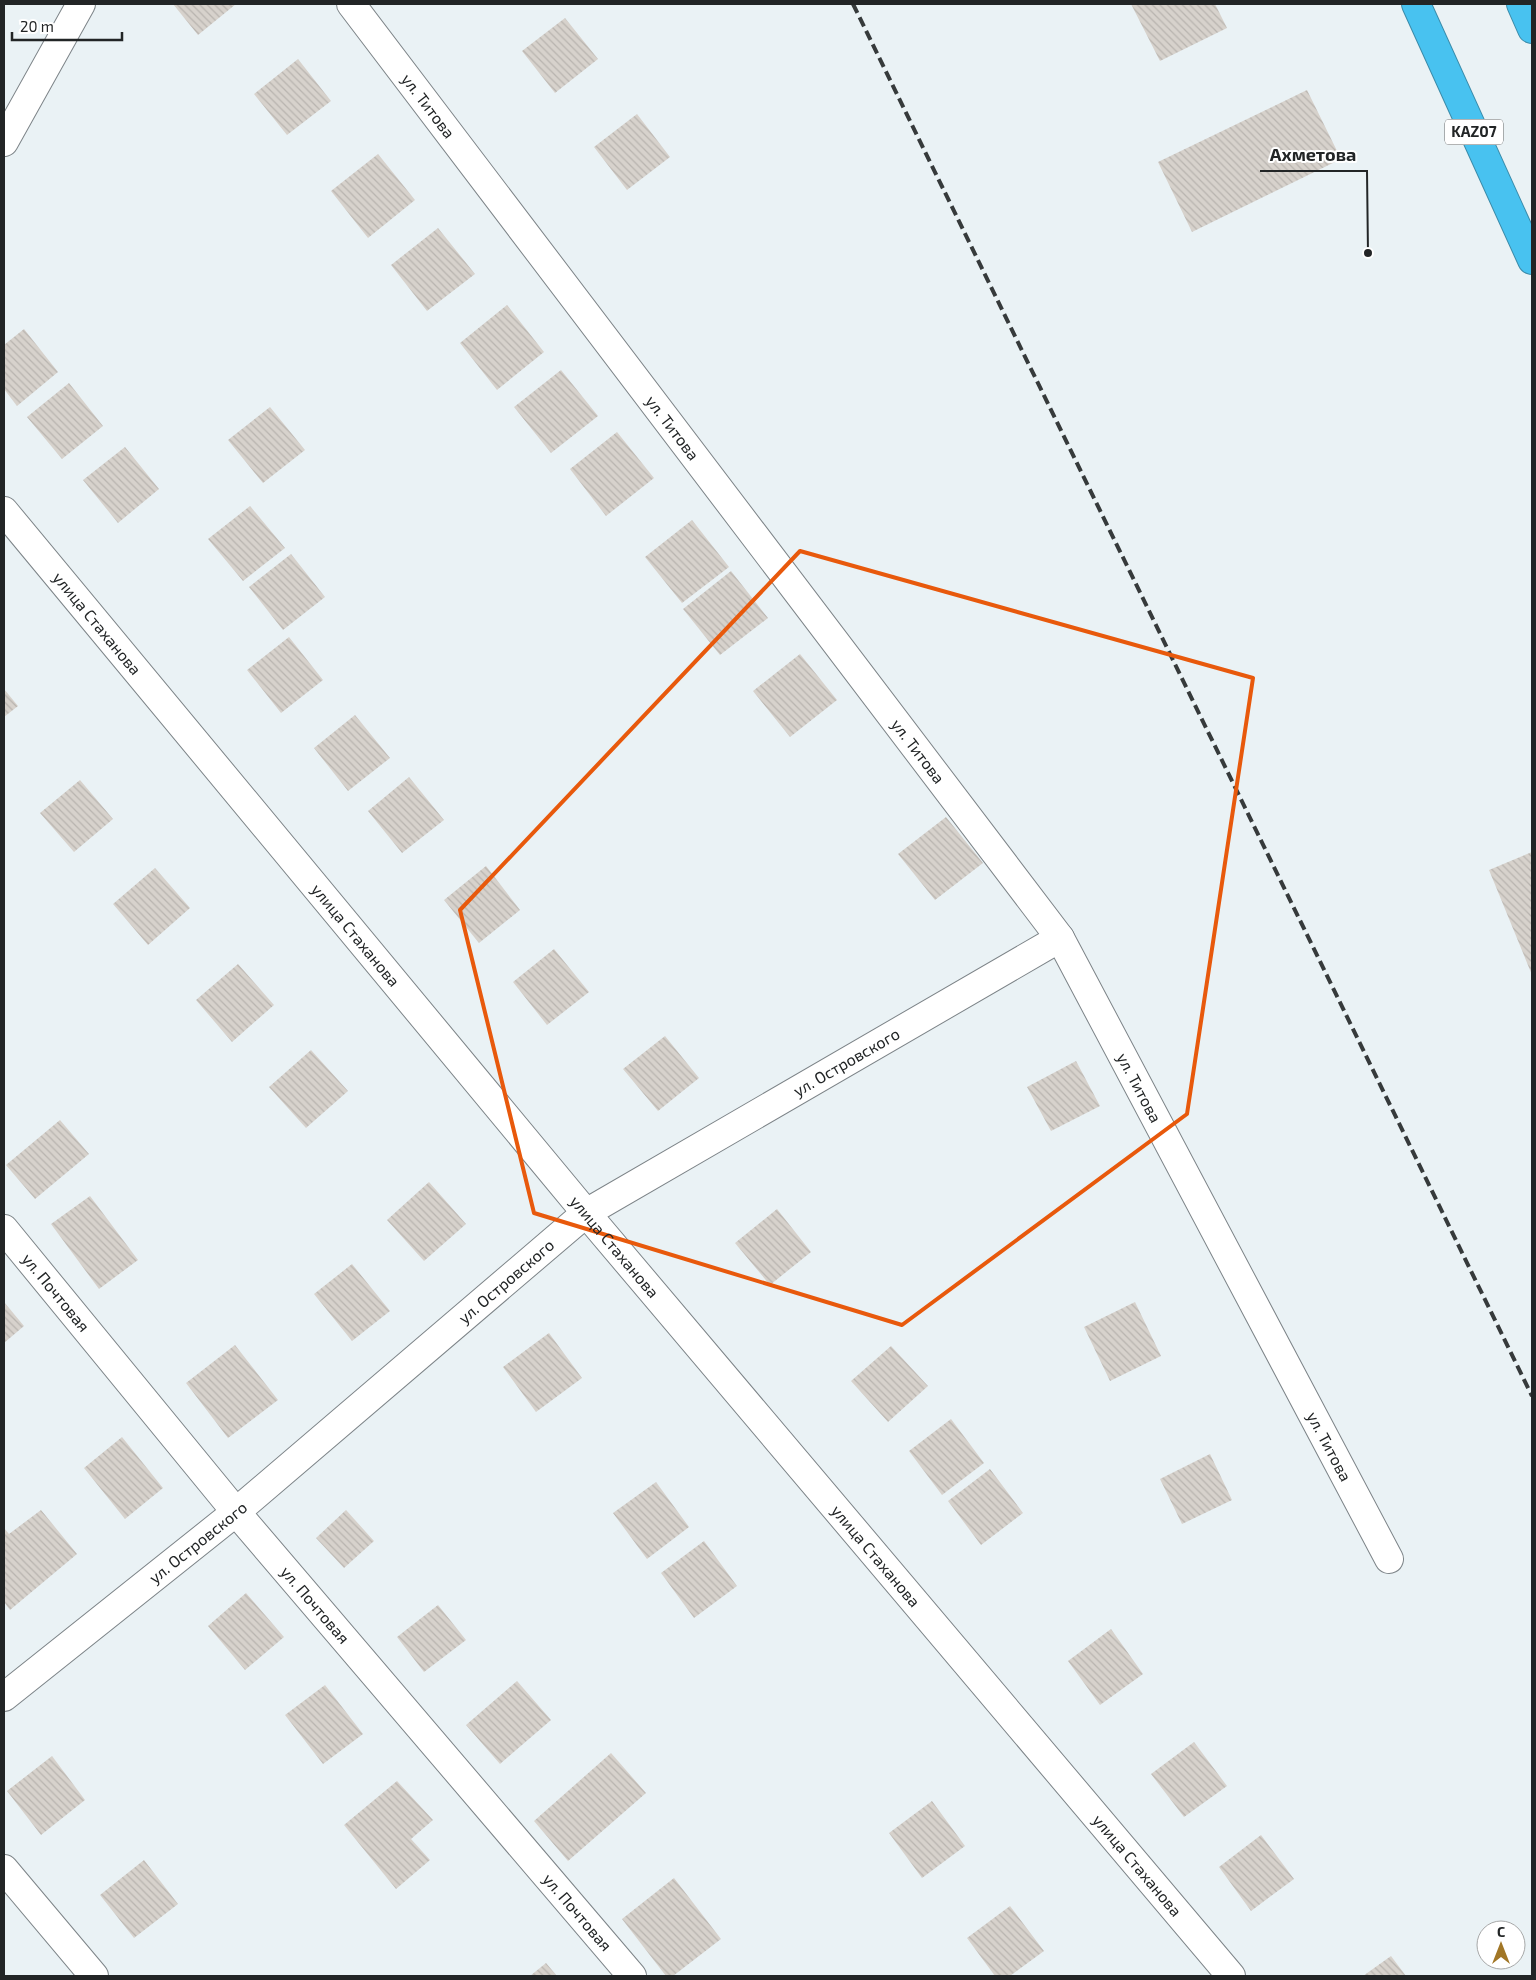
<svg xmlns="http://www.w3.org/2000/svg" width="1536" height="1980" font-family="'Exo 2',sans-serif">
<defs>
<pattern id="building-back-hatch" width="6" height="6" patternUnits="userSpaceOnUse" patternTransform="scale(1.25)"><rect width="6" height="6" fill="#d7d2cc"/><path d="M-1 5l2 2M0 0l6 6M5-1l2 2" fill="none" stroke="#b8b4af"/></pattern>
</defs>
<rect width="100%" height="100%" fill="#eaf2f5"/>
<path fill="url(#building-back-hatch)" d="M173,4H236L198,35Z
M1131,4H1215L1227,28L1160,61Z
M565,18L598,59L555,93L522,51Z
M298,59L331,101L287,135L254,94Z
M1307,90L1341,159L1192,232L1158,162Z
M637,114L670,157L627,190L594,147Z
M378,154L415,200L368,238L331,191Z
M438,228L475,274L427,311L391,265Z
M507,305L544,352L497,390L460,343Z
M24,329L58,372L17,406L4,389V345Z
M561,370L598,416L551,453L514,407Z
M69,383L103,426L62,459L27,417Z
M270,407L305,450L263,483L228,440Z
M617,432L654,478L606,516L570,469Z
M125,447L159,489L118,523L83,480Z
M250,506L285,548L243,581L208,539Z
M692,520L729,567L682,603L645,557Z
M291,554L325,597L283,630L249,587Z
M731,571L768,618L720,655L683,609Z
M289,637L323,680L281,713L247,670Z
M800,654L837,700L790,737L753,691Z
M4,689L18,706L4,717Z
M355,715L390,758L348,791L314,748Z
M409,777L444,820L402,853L368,811Z
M80,780L113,819L74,852L40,813Z
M946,817L983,863L935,900L898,854Z
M1532,852V975L1489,870Z
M486,866L520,910L479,943L444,900Z
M155,868L190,908L148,945L113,904Z
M554,949L589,992L547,1025L513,982Z
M238,964L274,1005L232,1042L196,1000Z
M665,1036L699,1078L658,1111L623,1069Z
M311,1050L348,1091L306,1128L269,1087Z
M1076,1061L1100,1106L1051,1131L1027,1087Z
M60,1120L89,1154L35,1199L6,1165Z
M429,1182L466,1224L424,1261L387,1220Z
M90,1196L138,1260L99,1289L51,1224Z
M777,1209L811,1252L770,1285L735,1243Z
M352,1264L390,1311L352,1341L314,1294Z
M4,1302L24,1326L4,1343Z
M1135,1302L1161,1356L1110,1381L1084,1327Z
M549,1333L582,1378L536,1412L503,1367Z
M235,1345L278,1400L228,1438L186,1383Z
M891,1346L928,1386L888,1422L851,1381Z
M951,1419L984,1463L942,1495L909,1451Z
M122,1437L163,1488L125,1519L84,1468Z
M1210,1454L1232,1500L1182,1524L1160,1479Z
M990,1469L1023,1513L981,1545L948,1501Z
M656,1482L689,1527L647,1559L613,1513Z
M41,1510L77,1554L10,1610L4,1602V1528L9,1534Z
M346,1510L374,1541L344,1568L316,1538Z
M704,1541L737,1586L694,1618L661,1573Z
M246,1593L284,1637L245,1670L208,1626Z
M438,1605L466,1640L424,1672L397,1637Z
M1111,1629L1143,1674L1100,1705L1068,1661Z
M517,1681L551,1720L500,1764L466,1725Z
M325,1685L363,1734L323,1764L285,1715Z
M1194,1742L1227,1786L1184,1817L1151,1774Z
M611,1753L646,1793L568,1861L534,1821Z
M52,1756L85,1800L41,1835L7,1791Z
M397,1781L433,1820L411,1839L430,1860L396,1889L344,1825Z
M932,1801L965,1846L922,1878L889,1833Z
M1261,1835L1294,1879L1251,1911L1219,1867Z
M144,1860L178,1904L134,1938L100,1895Z
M674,1878L721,1939L673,1976H666L622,1919Z
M1010,1906L1044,1951L1010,1976H995L967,1938Z
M1391,1956L1406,1976H1363Z
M546,1963L557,1976H530Z"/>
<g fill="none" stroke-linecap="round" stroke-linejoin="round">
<g stroke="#7d8488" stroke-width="30">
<g id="street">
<path id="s1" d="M351,4L1060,938L1389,1559"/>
<path d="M4,142L81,4"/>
<path id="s2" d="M4,511L586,1213L1231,1976"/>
<path id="s3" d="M4,1229L236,1512L632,1976"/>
<path id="s4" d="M4,1697L236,1512L586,1213L1060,938"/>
<path d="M4,1869L94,1976"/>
</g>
</g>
<g stroke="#3b8ba9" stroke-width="30">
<path id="highway" d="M1416,4L1532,260
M1521,4L1532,29"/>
</g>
<use href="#street" stroke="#fff" stroke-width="28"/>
<use href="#highway" stroke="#48c2f0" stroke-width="28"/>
<path stroke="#363a3b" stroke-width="4" stroke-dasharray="10 5" stroke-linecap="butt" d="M853,4L1532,1396"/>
</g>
<path fill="none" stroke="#e8590c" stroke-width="4" stroke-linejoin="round" d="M800,551L1253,678L1187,1114L902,1325L534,1213L460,910Z"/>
<g text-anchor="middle" stroke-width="4" stroke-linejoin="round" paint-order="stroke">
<rect fill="#fff" stroke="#646667" stroke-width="1" x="1445" y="119.5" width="58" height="25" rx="4"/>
<g font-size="15" font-weight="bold" fill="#222526">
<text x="1474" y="137">KAZ07</text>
</g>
<g font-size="16" fill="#222526" stroke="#fff">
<text dy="6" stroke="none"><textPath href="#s1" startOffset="128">ул. Титова</textPath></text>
<text dy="6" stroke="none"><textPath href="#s1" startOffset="532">ул. Титова</textPath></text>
<text dy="6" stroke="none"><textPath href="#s2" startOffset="146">улица Стаханова</textPath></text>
<text dy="6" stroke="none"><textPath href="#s1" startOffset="938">ул. Титова</textPath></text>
<text dy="6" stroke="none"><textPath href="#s2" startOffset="551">улица Стаханова</textPath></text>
<text dy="6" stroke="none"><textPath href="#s4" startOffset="1058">ул. Островского</textPath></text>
<text dy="6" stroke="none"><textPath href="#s1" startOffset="1342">ул. Титова</textPath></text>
<text dy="6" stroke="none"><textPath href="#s2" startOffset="956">улица Стаханова</textPath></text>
<text dy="6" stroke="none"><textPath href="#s4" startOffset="652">ул. Островского</textPath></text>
<text dy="6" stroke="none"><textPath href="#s3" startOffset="82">ул. Почтовая</textPath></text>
<text dy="6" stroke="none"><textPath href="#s1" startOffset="1748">ул. Титова</textPath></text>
<text dy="6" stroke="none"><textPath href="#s4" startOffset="248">ул. Островского</textPath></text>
<text dy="6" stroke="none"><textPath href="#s2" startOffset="1361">улица Стаханова</textPath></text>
<text dy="6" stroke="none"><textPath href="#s3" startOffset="488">ул. Почтовая</textPath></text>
<text dy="6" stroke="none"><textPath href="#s2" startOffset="1766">улица Стаханова</textPath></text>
<text dy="6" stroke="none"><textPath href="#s3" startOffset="892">ул. Почтовая</textPath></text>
</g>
</g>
<path fill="none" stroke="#222526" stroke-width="2" d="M1368 253L1367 171H1260"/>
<circle fill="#222526" stroke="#fff" stroke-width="2" cx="1368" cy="253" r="5"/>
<g font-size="18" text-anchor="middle" font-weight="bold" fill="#222526" stroke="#fff" stroke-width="4" stroke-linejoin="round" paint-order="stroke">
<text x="1313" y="161">Ахметова</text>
</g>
<rect width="1536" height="1980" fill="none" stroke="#222526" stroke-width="10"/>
<g transform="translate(1501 1945)"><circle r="24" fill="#ffffff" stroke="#a7a8a8"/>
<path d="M0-4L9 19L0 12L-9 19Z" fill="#a17626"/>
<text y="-8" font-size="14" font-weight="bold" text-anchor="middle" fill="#222526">С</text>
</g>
<path d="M12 32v8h110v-8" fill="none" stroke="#222526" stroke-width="2.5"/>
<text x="20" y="32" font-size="15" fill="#222526" stroke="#ffffff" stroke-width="4" paint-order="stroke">20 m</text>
</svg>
